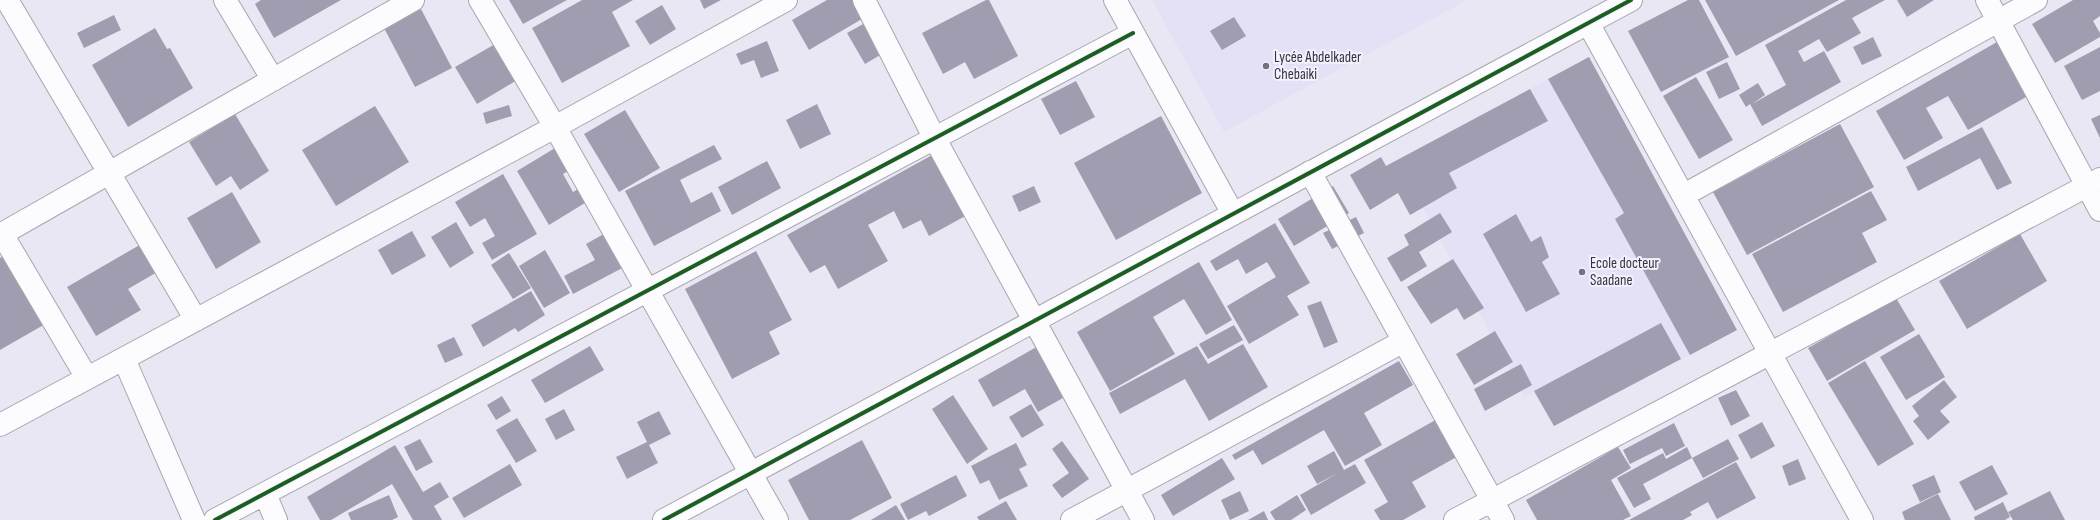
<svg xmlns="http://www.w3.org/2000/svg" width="2100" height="520" font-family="'Sofia Sans Condensed',sans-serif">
<rect width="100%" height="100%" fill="#eae7f4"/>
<path fill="#e4e0f6" d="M1152,0H1467L1224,132Z
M1589,57L1737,330L1554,426L1534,392L1524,396L1423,208L1410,215L1383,167Z"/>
<path fill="#a19db0" d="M261,0H341L274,38L255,4Z
M509,0H567L523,24Z
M582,0H633L612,12L630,46L562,83L532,28Z
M700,0H721L704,9Z
M827,0H873L879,9L809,50L792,20Z
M986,0H989L1018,56L974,79L965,62L943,74L922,33Z
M1688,0H1699L1729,57L1661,92L1628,31Z
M1705,0H1839L1736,56Z
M1846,0H1885L1852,18L1861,33L1827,52L1819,39L1798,51L1804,62L1824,51L1841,82L1762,126L1750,104L1746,107L1739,95L1758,83L1765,95L1752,104L1786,85L1765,45Z
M1897,0H1934L1907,17Z
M2073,0H2100V16L2093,21L2100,33V37L2055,63L2032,24Z
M662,5L676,29L650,45L635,21Z
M421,9L452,68L415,87L384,28Z
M114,15L121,30L84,48L77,33Z
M1234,17L1246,36L1222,50L1210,31Z
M874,18L892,48L865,64L847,33Z
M155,28L167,49L170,48L193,88L128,127L92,65Z
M1873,37L1882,56L1862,65L1853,47Z
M2004,38L2035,92L1968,130L1948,96L1926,108L1943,138L1904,160L1876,111Z
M767,41L779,71L761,78L754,60L741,65L736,54Z
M497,43L517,80L477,104L455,67Z
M2100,47V91L2082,100L2064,66Z
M1589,57L1737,330L1690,355L1615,219L1624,213L1548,79Z
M1727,62L1740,89L1719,99L1706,72Z
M1696,77L1733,140L1699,159L1663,96Z
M1076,81L1095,117L1060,135L1041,99Z
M1530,89L1548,121L1449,173L1457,188L1410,215L1398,193L1370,210L1350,175L1381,157L1386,166Z
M817,104L831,134L800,149L786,120Z
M509,105L512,116L486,124L483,113Z
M375,106L409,162L336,206L302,150Z
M625,110L660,168L619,192L584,134Z
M235,114L269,171L240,190L231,176L216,186L189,142Z
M2100,115V138L2091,119Z
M1161,116L1202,193L1116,240L1074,163Z
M1840,124L1874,187L1747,255L1713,192Z
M1982,127L2012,183L1997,190L1980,158L1918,191L1906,167Z
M565,142L578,165L563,174L573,192L585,185L593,198L549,225L517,171Z
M714,145L722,159L680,180L691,203L712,192L721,211L654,246L625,191Z
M945,148L978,209L929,236L921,220L903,229L894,211L868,225L888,261L838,289L825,265L810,273L787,235Z
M767,161L781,188L732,215L718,187Z
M503,174L537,234L492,260L482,243L495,236L485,218L470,227L455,202Z
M1034,186L1041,202L1019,212L1012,196Z
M1333,186L1349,213L1294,246L1278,219Z
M1871,191L1887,220L1862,233L1877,262L1783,312L1752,254Z
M232,192L261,242L216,269L187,218Z
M1440,213L1452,232L1419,252L1427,266L1401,282L1387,258L1409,245L1404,235Z
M1516,214L1531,242L1541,236L1549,257L1542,262L1560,294L1526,312L1483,234Z
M1356,217L1364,233L1332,249L1323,233Z
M456,222L474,253L450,268L431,237Z
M1275,223L1310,283L1287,296L1299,315L1249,344L1227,306L1276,277L1267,262L1246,274L1238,259L1216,271L1210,261Z
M412,231L426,256L392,275L378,250Z
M609,231L628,265L573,294L564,276L595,260L586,244Z
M2020,234L2047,281L1967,329L1939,281Z
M143,243L159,271L128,289L141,310L96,336L67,287Z
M545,250L570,293L544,308L519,266Z
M756,251L792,320L769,332L780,354L732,379L685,289Z
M509,253L531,288L513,299L491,265Z
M7,254L47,323L0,350V258Z
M1453,259L1484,308L1464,320L1457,308L1431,324L1407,287Z
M1199,262L1232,320L1206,335L1184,299L1153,317L1175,354L1110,391L1077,332Z
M531,291L545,315L518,332L515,328L483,347L471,325Z
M1896,298L1915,330L1827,381L1808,348Z
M1321,301L1338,342L1324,348L1307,306Z
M1661,323L1681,359L1554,426L1534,391Z
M1234,325L1243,340L1208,359L1199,344Z
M1495,331L1513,362L1474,385L1456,354Z
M1919,334L1945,377L1906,400L1880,357Z
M454,337L463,355L445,363L437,345Z
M1049,340L1077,390L1038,412L1025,389L993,407L978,380Z
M1243,344L1268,387L1209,421L1185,379L1120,414L1109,393L1197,346L1208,364Z
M590,346L604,370L545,403L531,380Z
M1399,361L1413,385L1364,413L1382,445L1345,466L1324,430L1262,465L1253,450L1235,460L1232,455Z
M1865,361L1914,444L1878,466L1828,383Z
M1521,364L1532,385L1485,411L1474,389Z
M1944,380L1957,397L1940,411L1950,422L1928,440L1913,421L1919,416L1912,406Z
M1736,390L1750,416L1731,426L1718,398Z
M953,395L988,449L967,464L932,409Z
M502,396L511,411L496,420L487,405Z
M1031,404L1044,425L1022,438L1009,417Z
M564,409L575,430L556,440L545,419Z
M659,411L671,434L649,445L658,463L627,479L616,457L647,442L637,422Z
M1448,413L1469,450L1412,482L1426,507L1403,520H1380L1374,510L1388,502L1364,460Z
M517,418L537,451L516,463L496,430Z
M1762,422L1775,446L1751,459L1738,435Z
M1674,423L1685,446L1666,456L1662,448L1630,464L1623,450Z
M420,439L433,462L416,471L404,447Z
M1728,439L1739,459L1703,478L1692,458L1643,484L1651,499L1634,508L1617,478L1663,453L1666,459L1687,447L1692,458Z
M862,440L892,498L850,520H809L788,480Z
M1062,441L1089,479L1062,498L1052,485L1069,473L1052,449Z
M1016,443L1027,465L1019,469L1028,486L999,500L989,480L980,484L971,466Z
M395,445L423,492L440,482L449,497L434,506L442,520H413L392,484L331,520H320L307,497Z
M1618,447L1631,468L1611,480L1631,516L1623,520H1537L1526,500Z
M1334,451L1344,470L1355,464L1366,483L1311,515L1300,495L1338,473L1317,484L1307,466Z
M1222,458L1235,479L1173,516L1161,495Z
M1798,459L1806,479L1789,486L1782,466Z
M1736,462L1756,498L1717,519L1708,502L1690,512L1692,515L1683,520H1629Z
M510,464L522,485L464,518L452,498Z
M1992,465L2008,494L1975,511L1959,482Z
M956,475L967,496L929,516L926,511L908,520L900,504Z
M1934,475L1941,492L1920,502L1912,485Z
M1240,491L1249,511L1230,520L1221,500Z
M2050,491L2065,520H2013L2008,512Z
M1938,494L1951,520H1905L1902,512Z
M389,495L398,517L392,520H351L348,513Z
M1297,495L1306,510L1291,520H1275L1270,512Z
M1006,501L1017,520H979L977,517Z
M2003,502L2010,517L2005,520H1975L1974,517Z
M896,505L905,520H871Z
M1264,511L1268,520H1248Z"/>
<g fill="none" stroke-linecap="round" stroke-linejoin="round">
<g stroke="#a7a5af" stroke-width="24">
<path id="minor" d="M7,0L196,320
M225,0L273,80
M480,0L555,127L777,520
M864,0L935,139L1143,520
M1115,0L1233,214
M1987,0L2100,210
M1588,23L1862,520
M1310,172L1503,520
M1684,195L2036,0
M2,234L87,378
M0,235L413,0
M124,359L194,520
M0,425L555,127L786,0
M265,494L276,520
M215,520L1133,33
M664,520L1631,0
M1072,520L1404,341
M1455,520L2100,179"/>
</g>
<use href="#minor" stroke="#fcfbfd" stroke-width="22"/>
<g stroke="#f3f1ff" stroke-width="6">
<path id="cycleway" d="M215,520L1133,33
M664,520L1631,0"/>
</g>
<use href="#cycleway" stroke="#1b5e20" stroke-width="4"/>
</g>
<g fill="#74737d" stroke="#f3f1ff" stroke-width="1.5">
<circle cx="1266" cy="66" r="4"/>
<circle cx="1582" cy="272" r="4"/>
</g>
<g text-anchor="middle" stroke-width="4" stroke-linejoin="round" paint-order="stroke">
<g font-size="15" fill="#35343d" stroke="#f3f1ff" text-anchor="start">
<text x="1274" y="62">Lycée Abdelkader<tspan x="1274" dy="17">Chebaiki</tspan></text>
<text x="1590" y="268">Ecole docteur<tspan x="1590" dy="17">Saadane</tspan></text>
</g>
</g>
</svg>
